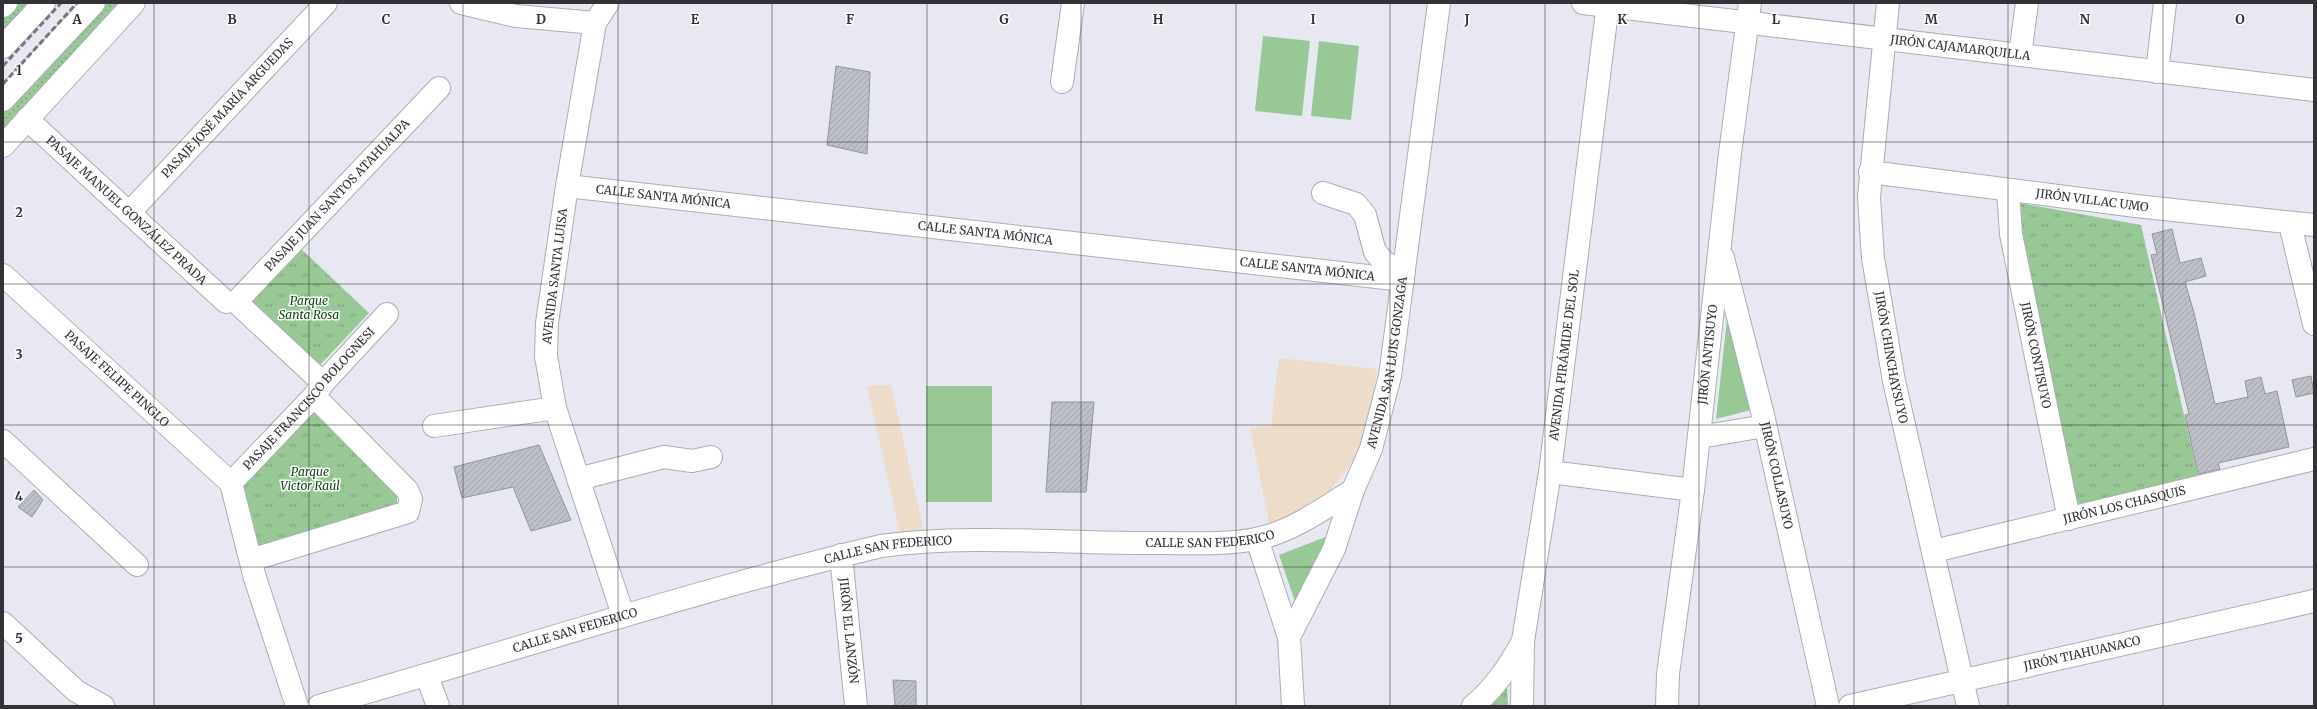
<svg xmlns="http://www.w3.org/2000/svg" width="2317" height="709" font-family="Merriweather,serif">
<defs>
<pattern id="grass-dots" width="8" height="8" patternUnits="userSpaceOnUse"><rect width="8" height="8" fill="#99c897"/><path d="M2 2h.1M6 6h.1" fill="none" stroke="#7da37c" stroke-width="1.8" stroke-linecap="round"/></pattern>
<pattern id="park-tufts" width="24" height="20" patternUnits="userSpaceOnUse"><rect width="24" height="20" fill="#99c897"/><path d="M3 7l-1-3M5 7V3M7 7l1-3M15 17l-1-3M17 17v-4M19 17l1-3" fill="none" stroke="#7da37c"/></pattern>
<pattern id="building-hatch" width="6" height="6" patternUnits="userSpaceOnUse"><rect width="6" height="6" fill="#bec0c8"/><path d="M-1 1l2-2M0 6l6-6M5 7l2-2" fill="none" stroke="#a4a5ac"/></pattern>
</defs>
<rect width="100%" height="100%" fill="#e7e8f1"/>
<path fill="#eddcca" d="M1279,358L1377,369L1371,417L1357,457L1329,492L1308,507L1270,527L1250,428L1271,426Z
M891,385L924,532L900,533L867,386Z"/>
<path fill="url(#grass-dots)" d="M14,3H36L3,38V14Z
M105,3H126L3,135V113Z"/>
<path fill="url(#park-tufts)" d="M2019,203L2141,225L2198,477L2075,505L2016,229Z
M299,247L369,313L317,368L247,302Z
M308,406L397,490V506L253,548L235,485Z
M1507,684L1508,706H1480Z"/>
<path fill="#99c897" d="M1263,36L1310,41L1302,116L1255,111Z
M1319,41L1359,46L1351,120L1311,116Z
M1728,311L1751,410L1716,419Z
M926,386H992V502H926Z
M1328,536L1297,607L1279,555Z"/>
<path fill="url(#building-hatch)" stroke="#92939b" d="M836,66L870,72L867,154L827,145Z
M2172,229L2180,263L2201,258L2206,276L2185,282L2194,313L2215,404L2248,397L2245,381L2261,377L2265,394L2277,391L2289,447L2218,463L2220,469L2198,474L2185,415L2189,414L2151,255L2157,254L2152,234Z
M2311,376L2314,393L2296,397L2292,380Z
M1052,402H1094L1086,492H1046Z
M539,445L571,520L531,531L513,487L462,498L454,467Z
M34,490L43,500L32,517L18,507Z
M893,680L916,681V706H895Z"/>
<g fill="none" stroke-linecap="round" stroke-linejoin="round">
<g stroke="#abadb4" stroke-width="24">
<g id="minor">
<path d="M461,3L516,16L595,23"/>
<path d="M608,3L595,23L567,186L547,323L546,356L555,408L623,615"/>
<path id="s1" d="M1583,3L2314,90"/>
<path d="M2020,55L2027,3"/>
<path d="M2157,72L2165,3"/>
<path d="M1062,82L1073,3"/>
<path id="s2" d="M27,119L226,302"/>
<path id="s3" d="M1870,172L2136,206L2314,225"/>
<path id="s4" d="M567,186L1403,280"/>
<path id="s5" d="M2008,191L2011,234L2069,519"/>
<path d="M1323,193L1356,204L1365,215L1375,252L1385,263L1404,271"/>
<path id="s6" d="M129,213L326,3"/>
<path d="M2290,224L2314,324"/>
<path id="s7" d="M1723,258L1763,415L1828,706"/>
<path id="s8" d="M3,275L231,483"/>
<path id="s9" d="M323,383L236,302L439,88"/>
<path d="M434,426L555,408"/>
<path d="M1699,437L1765,426"/>
<path d="M3,441L137,565"/>
<path d="M1550,472L1693,490"/>
<path d="M578,479L664,457L692,461L711,457"/>
<path d="M231,483L255,578L297,706"/>
<path id="s10" d="M231,483L314,396L323,383L387,314"/>
<path d="M1257,539L1289,637"/>
<path id="s11" d="M1934,551L2314,459"/>
<path id="s12" d="M841,555L856,706"/>
<path d="M251,560L408,512L411,499L407,490L314,396"/>
<path d="M3,623L76,691L103,706"/>
<path d="M427,676L438,706"/>
<path id="s13" d="M319,706C507,653 692,591 881,546C973,534 1067,544 1159,543C1191,543 1225,545 1256,539C1289,533 1325,508 1353,490"/>
<path id="s14" d="M1293,706L1289,637L1334,549L1353,490L1371,449L1390,376L1439,3"/>
<path d="M1473,706C1495,688 1509,666 1523,641"/>
<path id="s15" d="M1667,706L1668,674L1693,490L1730,153L1750,3"/>
<path id="s16" d="M1850,706L2314,601"/>
</g>
</g>
<g stroke="#abadb4" stroke-width="24">
<g id="major">
<path id="s17" d="M1888,3L1869,197L1873,258L1894,381L1968,706"/>
<path d="M3,6L6,3"/>
<path d="M3,47L44,3"/>
<path d="M3,100L94,3"/>
<path d="M3,146L134,3"/>
<path id="s18" d="M1522,706L1523,641L1550,472L1608,3"/>
</g>
</g>
<use href="#minor" stroke="#fff" stroke-width="22"/>
<use href="#major" stroke="#fff" stroke-width="22"/>
<path stroke="#77787e" stroke-width="3" stroke-dasharray="6 3" stroke-linecap="butt" d="M3,66L61,3
M3,84L77,3"/>
</g>
<path fill="none" stroke="#333337" stroke-width="1" stroke-opacity="0.55" d="M154,3V706M309,3V706M463,3V706M618,3V706M772,3V706M927,3V706M1081,3V706M1236,3V706M1390,3V706M1545,3V706M1699,3V706M1854,3V706M2008,3V706M2163,3V706M3,142H2314M3,284H2314M3,425H2314M3,567H2314"/>
<g text-anchor="middle" stroke-width="3" stroke-linejoin="round" paint-order="stroke">
<g font-size="12" fill="#333337" stroke="#fff">
<text dy="4" stroke="none"><textPath href="#s1" startOffset="380">JIRÓN CAJAMARQUILLA</textPath></text>
<text dy="4" stroke="none"><textPath href="#s6" startOffset="144">PASAJE JOSÉ MARÍA ARGUEDAS</textPath></text>
<text dy="4" stroke="none"><textPath href="#s9" startOffset="266">PASAJE JUAN SANTOS ATAHUALPA</textPath></text>
<text dy="4" stroke="none"><textPath href="#s4" startOffset="97">CALLE SANTA MÓNICA</textPath></text>
<text dy="4" stroke="none"><textPath href="#s3" startOffset="224">JIRÓN VILLAC UMO</textPath></text>
<text dy="4" stroke="none"><textPath href="#s2" startOffset="135">PASAJE MANUEL GONZÁLEZ PRADA</textPath></text>
<text dy="4" stroke="none"><textPath href="#s4" startOffset="421">CALLE SANTA MÓNICA</textPath></text>
<text dy="4" stroke="none"><textPath href="#s4" startOffset="745">CALLE SANTA MÓNICA</textPath></text>
<text transform="translate(555 276) rotate(-83)" y="4">AVENIDA SANTA LUISA</text>
<text dy="4" stroke="none"><textPath href="#s15" startOffset="354">JIRÓN ANTISUYO</textPath></text>
<text dy="4" stroke="none"><textPath href="#s18" startOffset="354">AVENIDA PIRÁMIDE DEL SOL</textPath></text>
<text dy="4" stroke="none"><textPath href="#s5" startOffset="167">JIRÓN CONTISUYO</textPath></text>
<text dy="4" stroke="none"><textPath href="#s17" startOffset="357">JIRÓN CHINCHAYSUYO</textPath></text>
<text dy="4" stroke="none"><textPath href="#s14" startOffset="363">AVENIDA SAN LUIS GONZAGA</textPath></text>
<text dy="4" stroke="none"><textPath href="#s8" startOffset="154">PASAJE FELIPE PINGLO</textPath></text>
<text dy="4" stroke="none"><textPath href="#s10" startOffset="115">PASAJE FRANCISCO BOLOGNESI</textPath></text>
<text dy="4" stroke="none"><textPath href="#s7" startOffset="224">JIRÓN COLLASUYO</textPath></text>
<text dy="4" stroke="none"><textPath href="#s11" startOffset="196">JIRÓN LOS CHASQUIS</textPath></text>
<text dy="4" stroke="none"><textPath href="#s13" startOffset="914">CALLE SAN FEDERICO</textPath></text>
<text dy="4" stroke="none"><textPath href="#s13" startOffset="591">CALLE SAN FEDERICO</textPath></text>
<text dy="4" stroke="none"><textPath href="#s13" startOffset="267">CALLE SAN FEDERICO</textPath></text>
<text dy="4" stroke="none"><textPath href="#s12" startOffset="76">JIRÓN EL LANZÓN</textPath></text>
<text dy="4" stroke="none"><textPath href="#s16" startOffset="238">JIRÓN TIAHUANACO</textPath></text>
</g>
<g font-size="12" font-style="italic" fill="#104713" stroke="#fff">
<text x="309" y="305">Parque<tspan x="309" dy="14">Santa Rosa</tspan></text>
<text x="310" y="476">Parque<tspan x="310" dy="14">Victor Raúl</tspan></text>
</g>
</g>
<g font-size="13" text-anchor="middle" font-weight="bold" fill="#333337" stroke="#fff" stroke-width="3" stroke-linejoin="round" paint-order="stroke">
<text x="77" y="24">A</text>
<text x="232" y="24">B</text>
<text x="386" y="24">C</text>
<text x="541" y="24">D</text>
<text x="695" y="24">E</text>
<text x="850" y="24">F</text>
<text x="1004" y="24">G</text>
<text x="1158" y="24">H</text>
<text x="1313" y="24">I</text>
<text x="1467" y="24">J</text>
<text x="1622" y="24">K</text>
<text x="1776" y="24">L</text>
<text x="1931" y="24">M</text>
<text x="2085" y="24">N</text>
<text x="2240" y="24">O</text>
<text x="19" y="75">1</text>
<text x="19" y="217">2</text>
<text x="19" y="359">3</text>
<text x="19" y="501">4</text>
<text x="19" y="643">5</text>
</g>
<rect width="2317" height="709" fill="none" stroke="#333337" stroke-width="8"/>
</svg>
